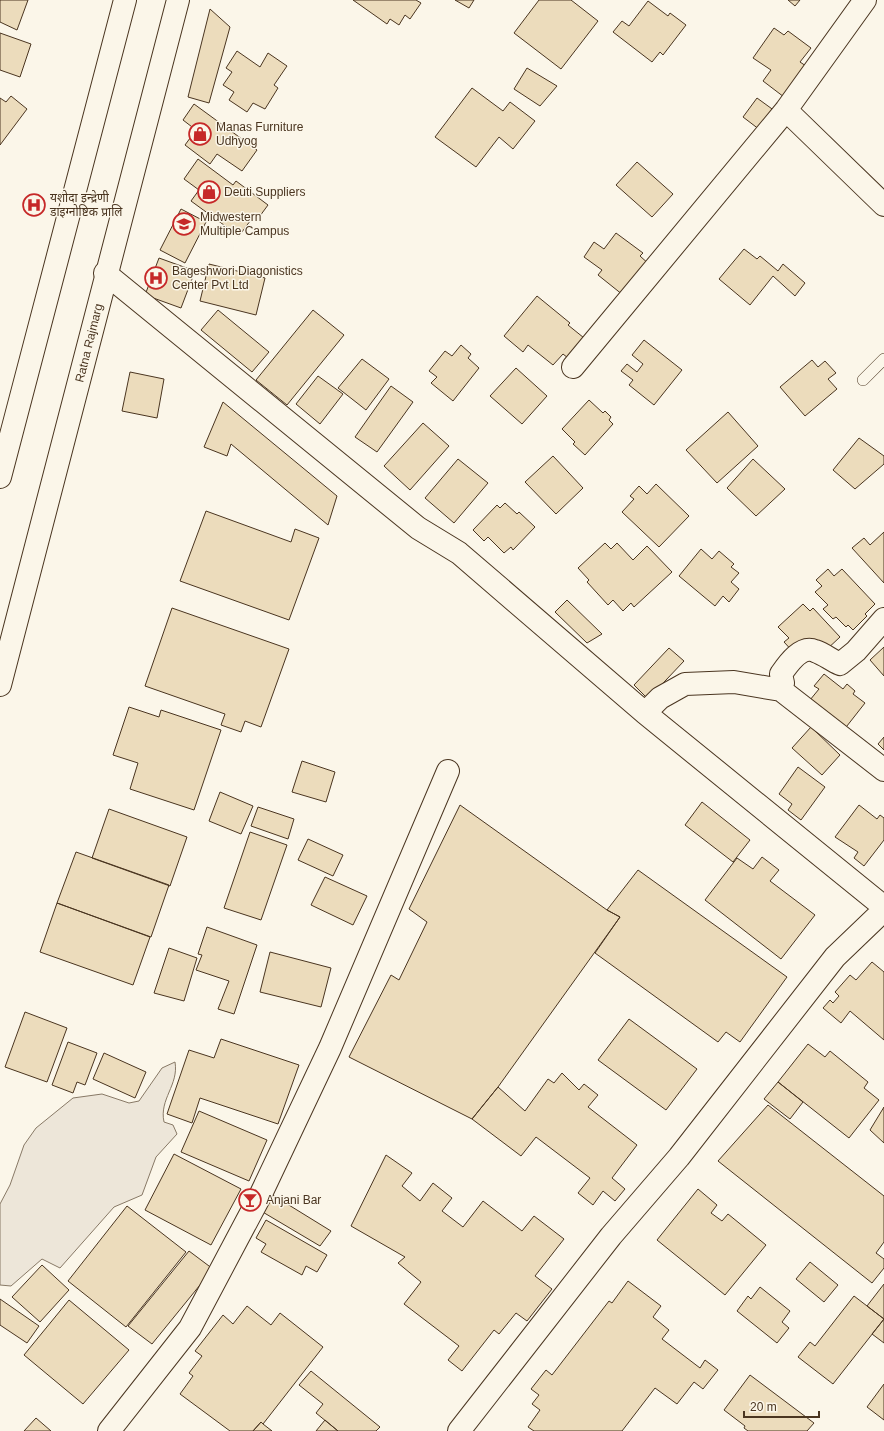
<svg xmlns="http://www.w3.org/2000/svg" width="884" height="1431" font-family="Helvetica,'Noto Sans Devanagari',sans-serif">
<rect width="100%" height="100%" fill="#fbf6e9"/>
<path fill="#ede6d9" stroke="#887966" d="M175,1062C179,1085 159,1099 164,1122L173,1125L177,1134L156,1157L142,1195L114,1207L60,1268L42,1259L11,1286L0,1285V1204L10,1185L24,1145L36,1128L73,1098L102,1094L129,1103L139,1101L162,1068Z"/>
<path fill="#ecdcbc" stroke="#4a3520" d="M0,0H28L17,30L0,22Z
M353,0H416L421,3L410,19L405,15L399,25L390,19L387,24Z
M455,0H474L469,8Z
M539,0H571L598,21L561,69L514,33Z
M788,0H800L795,6Z
M648,1L668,16L670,13L686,25L663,55L660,52L652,62L613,32L622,21L629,26Z
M210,9L230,27L209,103L188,97Z
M774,28L784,35L788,31L811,48L800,62L806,66L784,97L763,81L771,70L753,58Z
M0,33L31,44L20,77L0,70Z
M237,51L260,67L268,53L287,66L274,85L278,88L265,109L253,103L247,112L229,100L234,92L223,85L232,72L226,68Z
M527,68L557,86L540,106L514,89Z
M472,88L503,111L510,102L535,121L513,149L499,137L476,167L435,137Z
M11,96L27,109L0,145V98L6,102Z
M757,98L779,114L764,133L743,117Z
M194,104L257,150L242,171L217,154L210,164L185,145L196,130L183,120Z
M198,159L233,185L236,181L268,205L257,220L253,217L239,236L191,201L199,190L184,179Z
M637,162L673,194L652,217L616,185Z
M181,209L206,222L185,263L160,250Z
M616,233L643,253L640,256L650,265L623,295L598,275L602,270L584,257L594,242L604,249Z
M744,249L757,259L760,256L778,271L783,264L805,283L795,296L773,276L750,305L719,279Z
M159,258L195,271L181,308L145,295Z
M209,264L265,278L256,315L200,301Z
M537,296L570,323L568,325L589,342L573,362L563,354L553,365L528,345L523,352L504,336Z
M218,310L269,352L252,372L201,330Z
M313,310L344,335L287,405L256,380Z
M644,340L682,370L654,405L629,385L633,380L621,371L627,364L637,372L643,364L632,355Z
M461,345L471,354L468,358L479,368L453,401L431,383L437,377L429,371L445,351L452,356Z
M362,359L389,379L366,410L338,388Z
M812,360L818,367L825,361L836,373L828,379L837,389L805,416L780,387Z
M516,368L547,396L522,424L490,396Z
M130,372L164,379L157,418L122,411Z
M318,376L343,394L320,424L296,404Z
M391,386L413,402L377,452L355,437Z
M589,400L603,413L605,411L611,417L609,420L613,424L585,455L573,444L575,442L562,429Z
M223,402L337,496L328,525L231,444L227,456L204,447Z
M728,412L758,446L717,483L686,450Z
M423,423L449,446L410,490L384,466Z
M859,438L884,456V464L855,489L833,470Z
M553,456L583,488L556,514L525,482Z
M458,459L488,483L454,523L425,498Z
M753,459L785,489L756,516L727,488Z
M656,484L689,516L659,547L622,512L634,499L630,496L639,486L647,494Z
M505,503L517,514L519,512L535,527L513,550L511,547L504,553L488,537L484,541L473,530L497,505L500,508Z
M206,511L291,542L295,529L319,538L289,620L180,581Z
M884,532V583L852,548L864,538L870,545Z
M605,543L611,549L617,543L633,560L647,546L672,572L634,607L631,603L623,611L613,600L608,605L587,582L589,580L578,568Z
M701,549L712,559L719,551L734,564L731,567L739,573L731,582L739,589L729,602L723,596L715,606L679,576Z
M828,569L834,576L842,569L875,604L865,614L867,616L853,630L848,625L846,627L836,617L833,619L823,609L828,605L815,592L822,586L816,580Z
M567,600L602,634L587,643L555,612Z
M803,604L810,611L813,608L840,637L825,651L814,639L796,655L784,642L789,638L778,627Z
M172,608L289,649L261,727L245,721L241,732L221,725L225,714L145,686Z
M884,647V676L870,660Z
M669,648L684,661L648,699L634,685Z
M824,674L843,689L847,684L855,691L853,694L865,703L843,731L810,700L819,689L814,686Z
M129,707L159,717L161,710L221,730L194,810L130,789L138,763L113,755Z
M811,727L840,755L822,775L792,748Z
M884,737V750L878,744Z
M302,761L335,772L326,802L292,792Z
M798,767L825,787L801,820L788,810L792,804L779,794Z
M220,792L253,806L241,834L209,821Z
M702,802L750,840L733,862L685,825Z
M460,805L607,910L620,917L498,1087L472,1119L349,1057L391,975L399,980L427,922L409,909Z
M859,805L877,819L880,815L884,818V840L864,866L854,858L858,852L835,837Z
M258,807L294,819L288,839L251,826Z
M109,809L187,837L170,886L92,858Z
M250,832L287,845L261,920L224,908Z
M308,839L343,855L333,876L298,860Z
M76,852L169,885L151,937L57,903Z
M762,857L779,870L770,881L815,915L781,959L705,900L737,858L753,869Z
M638,870L787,977L740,1042L726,1032L718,1042L595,953L620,917L607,910Z
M325,877L367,896L353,925L311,905Z
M57,903L150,937L133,985L40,952Z
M207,927L257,945L234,1014L218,1009L229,981L196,970L202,955L198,954Z
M169,948L197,958L184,1001L154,993Z
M270,952L331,968L321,1007L260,992Z
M872,962L884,972V1040L850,1011L841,1023L823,1008L830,1000L833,1003L839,996L835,992L850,975L856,980Z
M25,1012L67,1028L47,1082L5,1067Z
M629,1019L697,1069L666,1110L598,1060Z
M221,1039L299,1065L278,1124L200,1098L192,1123L167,1114L189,1050L214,1058Z
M68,1042L97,1053L85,1085L77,1082L73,1093L52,1085Z
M808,1044L825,1057L830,1051L868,1082L864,1088L879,1100L849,1138L778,1082Z
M104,1053L146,1072L135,1098L93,1079Z
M562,1073L579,1090L584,1084L598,1095L588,1107L637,1145L612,1178L625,1189L615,1201L603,1191L593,1205L578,1193L590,1178L536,1137L521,1156L472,1119L498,1087L525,1111L548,1079L554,1083Z
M778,1082L803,1102L790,1119L764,1099Z
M768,1105L884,1196V1242L876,1253L884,1259V1268L872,1283L718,1161Z
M884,1107V1143L870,1130Z
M199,1111L267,1140L249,1181L181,1152Z
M174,1154L241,1189L211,1245L145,1210Z
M386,1155L412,1173L402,1186L420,1201L433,1183L452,1198L442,1211L463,1227L483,1201L522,1231L534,1216L564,1239L535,1276L552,1289L527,1321L516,1313L499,1334L494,1330L462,1371L448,1360L459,1346L404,1304L421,1282L398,1263L405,1257L351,1226Z
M698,1189L717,1205L711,1213L722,1221L728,1214L766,1245L725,1295L657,1240Z
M271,1194L331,1231L320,1246L261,1211Z
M127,1206L186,1252L126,1327L68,1281Z
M266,1220L327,1255L317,1272L306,1266L302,1275L261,1252L266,1244L256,1238Z
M189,1251L213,1269L152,1344L128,1326Z
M810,1262L838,1285L824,1302L796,1279Z
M42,1265L69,1290L40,1322L12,1297Z
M628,1281L661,1306L653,1317L669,1330L662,1339L700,1368L705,1360L718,1370L703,1389L694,1382L677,1404L655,1388L622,1431H534L528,1427L540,1410L532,1404L539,1395L531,1389L546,1370L552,1375L609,1301L612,1303Z
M884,1284V1343L872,1334L884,1319L867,1306Z
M760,1287L790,1311L782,1322L789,1328L777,1343L737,1311L748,1296L751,1299Z
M854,1296L884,1319L833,1384L798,1357L810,1342L815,1346Z
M0,1299L39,1326L27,1343L0,1325Z
M69,1300L129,1350L83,1404L24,1355Z
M247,1306L271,1325L280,1313L323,1347L263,1424L261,1422L253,1431H230L180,1394L193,1376L189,1373L202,1356L195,1351L223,1315L233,1324Z
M311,1371L380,1427L376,1431H338L316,1413L323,1404L299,1385Z
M750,1375L814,1423L807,1431H748L744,1428L745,1426L724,1410Z
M884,1384V1420L867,1407Z
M36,1418L51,1431H24Z
M325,1420L338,1431H316Z
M261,1422L263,1424L272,1431H253Z"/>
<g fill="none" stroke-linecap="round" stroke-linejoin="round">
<g stroke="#4a3520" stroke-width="12">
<path id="service" d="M863,380L884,359"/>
</g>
<g stroke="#4a3520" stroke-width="24">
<path id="minor" d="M786,110L884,205
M105,273L418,528L459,553L645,713L884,907
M573,367L786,110L865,0
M781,690L783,683L781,674C788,664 801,645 815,651C824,654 831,660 840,664L856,651L884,619
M645,713L660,698L685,684L734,682L781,690L884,770
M109,1431L190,1328L259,1198L330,1048L448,771
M459,1431L611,1236L679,1157L835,957L884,910"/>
</g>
<g stroke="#4a3520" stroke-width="24">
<path id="trunk" d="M0,477L125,0
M0,685L178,0"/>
</g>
<use href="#service" stroke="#fbf6e9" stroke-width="11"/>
<use href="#minor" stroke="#fbf6e9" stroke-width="22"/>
<use href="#trunk" stroke="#fbf6e9" stroke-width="22"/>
</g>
<defs>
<g id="shop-ring" transform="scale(1.15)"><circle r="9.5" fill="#fbf6e9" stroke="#c62828" stroke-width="1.5"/><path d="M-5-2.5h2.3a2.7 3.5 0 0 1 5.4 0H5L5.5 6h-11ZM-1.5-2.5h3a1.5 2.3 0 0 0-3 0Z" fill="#c62828"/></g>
<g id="hospital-ring" transform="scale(1.15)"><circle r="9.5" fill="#fbf6e9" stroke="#c62828" stroke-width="1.5"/><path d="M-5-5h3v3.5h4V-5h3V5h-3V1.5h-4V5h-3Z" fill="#c62828"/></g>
<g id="university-ring" transform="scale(1.15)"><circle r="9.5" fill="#fbf6e9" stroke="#c62828" stroke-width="1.5"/><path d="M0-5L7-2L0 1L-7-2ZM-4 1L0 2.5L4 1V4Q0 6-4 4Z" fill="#c62828"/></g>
<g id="bar-ring" transform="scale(1.15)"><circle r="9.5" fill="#fbf6e9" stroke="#c62828" stroke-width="1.5"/><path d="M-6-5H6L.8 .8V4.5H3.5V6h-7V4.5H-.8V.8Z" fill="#c62828"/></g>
</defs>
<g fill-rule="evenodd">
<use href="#shop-ring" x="200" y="134"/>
<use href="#shop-ring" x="209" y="192"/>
<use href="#hospital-ring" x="34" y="205"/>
<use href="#university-ring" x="184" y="224"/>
<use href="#hospital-ring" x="156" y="278"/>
<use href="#bar-ring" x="250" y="1200"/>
</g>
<g text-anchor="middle" stroke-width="3" stroke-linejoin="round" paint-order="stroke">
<g font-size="12" fill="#4a3520" stroke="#fbf6e9" text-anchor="start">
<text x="216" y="131">Manas Furniture<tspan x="216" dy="14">Udhyog</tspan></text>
<text x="224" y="196">Deuti Suppliers</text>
<text x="50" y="202">यशोदा इन्द्रेणी<tspan x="50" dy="14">डाइग्नोष्टिक प्रालि</tspan></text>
<text x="200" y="221">Midwestern<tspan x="200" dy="14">Multiple Campus</tspan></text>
<text x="172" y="275">Bageshwori Diagonistics<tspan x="172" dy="14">Center Pvt Ltd</tspan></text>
<text x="266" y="1204">Anjani Bar</text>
</g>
<g font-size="12" fill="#4a3520" stroke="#fbf6e9">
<text transform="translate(89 343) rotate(-76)" y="4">Ratna Rajmarg</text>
</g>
</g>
<path d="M744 1411v6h75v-6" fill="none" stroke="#4a3520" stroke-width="2"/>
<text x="750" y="1411" font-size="12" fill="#4a3520" stroke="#fbf6e9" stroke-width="3" paint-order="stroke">20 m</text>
</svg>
